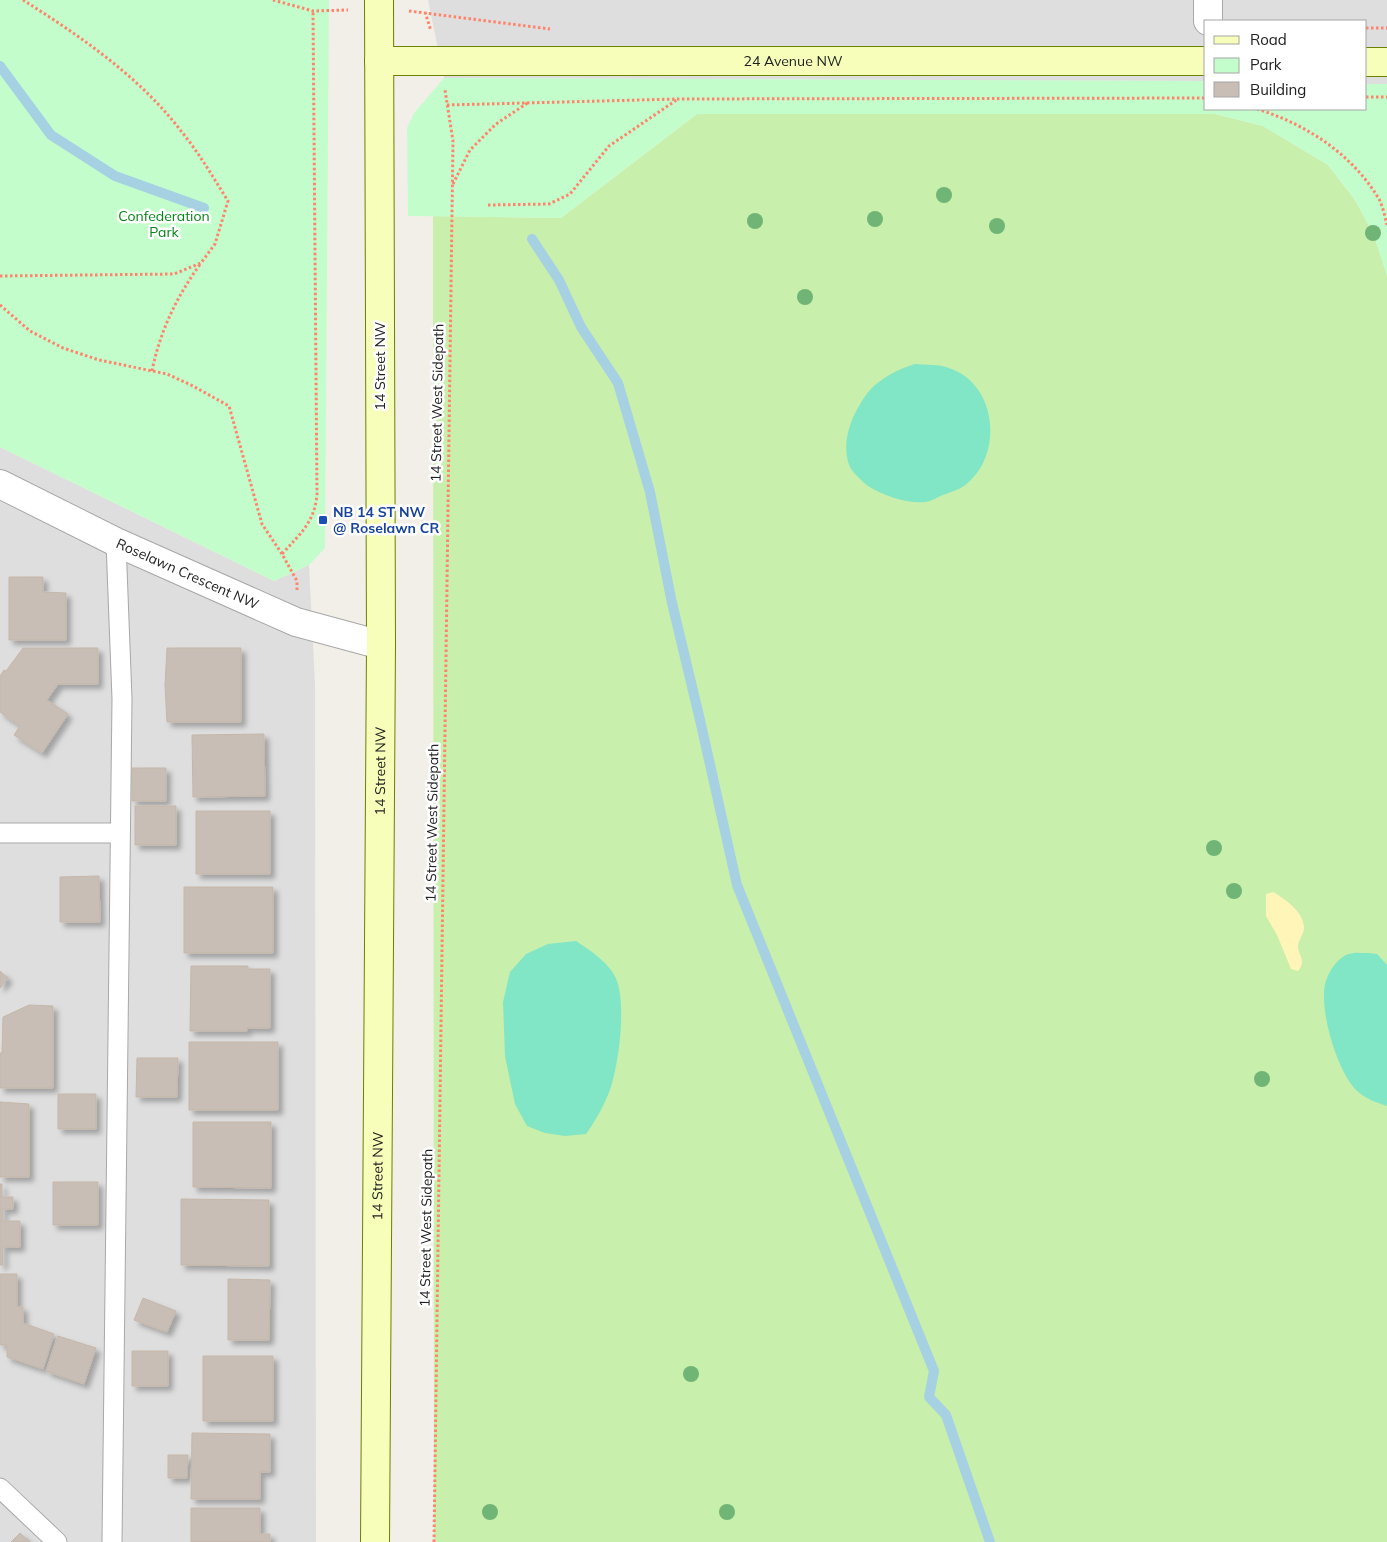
<svg xmlns="http://www.w3.org/2000/svg" width="1387" height="1542" font-family="Mulish,sans-serif">
<defs>
<filter id="shadow"><feDropShadow dx="4.5" dy="4.5" stdDeviation="2.5" flood-color="#0004"/></filter>
</defs>
<rect width="100%" height="100%" fill="#f2efe8"/>
<path fill="#dfdede" d="M428,0H1387V84H1366V21H1206V81L444,78Z
M0,447L274,581L309,565L315,684L316,1542H0Z"/>
<path fill="#c8efab" d="M697,114H1215L1263,126L1328,165L1355,200L1373,233L1387,275V1542H434L433,216L561,218Z"/>
<path fill="#fff5b9" d="M1273,892C1285,899 1303,911 1304,927C1304,934 1299,939 1298,946C1298,956 1307,960 1298,971L1291,969L1277,935L1266,916V894Z"/>
<path fill="#c4fdcc" d="M0,0H329L325,548L309,565L274,581L0,447Z
M444,78L1206,81V109H1366V84H1387V275L1373,233L1355,200L1328,165L1263,126L1215,114H697L561,218L408,216L407,128L414,113Z"/>
<path fill="#81e6c5" d="M915,364C925,365 939,364 949,368C998,384 1004,457 964,486C958,490 950,492 943,495C938,497 932,501 926,502C907,504 884,496 868,486C863,482 853,473 850,467C839,442 854,409 870,390C882,377 899,369 915,364Z
M576,941C591,951 611,964 617,981C626,1007 619,1061 611,1087C605,1104 596,1120 586,1134L565,1136L545,1133L527,1126L515,1104L505,1056L503,1002L510,972L526,954L548,944Z
M1368,953L1377,954L1387,965V1106C1377,1103 1364,1098 1356,1090C1338,1071 1323,1021 1324,994C1324,982 1329,971 1336,963C1340,959 1344,955 1349,954C1354,952 1362,953 1368,953Z"/>
<g fill="none" stroke-linecap="round" stroke-linejoin="round">
<path stroke="#a6d1e2" stroke-width="10" d="M0,66L51,135L115,176L204,208
M532,239L559,280L581,327L618,383L650,492L672,603L700,720L737,885L934,1371L929,1397L946,1415L990,1542"/>
</g>
<path fill="#c8beb6" stroke="#c5b7a9" filter="url(#shadow)" d="M9,577H43V592L66,593V640H9Z
M23,648H98V684H58L47,700L68,714L42,753L14,735L20,726L0,712V676L4,670L6,671Z
M167,648H241V722H167L165,685Z
M264,734L265,796L193,797L192,735Z
M132,768H166V801H132Z
M135,806H176V845H135Z
M196,811H270V874H196Z
M99,876L100,922H60V877Z
M184,887H273V953H184Z
M191,966H248V969H270V1028H247V1031H190Z
M0,971L8,978L0,988Z
M29,1005L53,1006V1088H0V1053H2L3,1017Z
M189,1042H278V1110H189Z
M137,1058H178L177,1097H136Z
M58,1094H96V1129H58Z
M0,1102L29,1104V1177H0Z
M193,1122H271V1188L193,1187Z
M53,1182H98V1225H53Z
M0,1184H2V1197H13V1209H3V1221H20V1247H3V1265H0Z
M181,1199L269,1200V1266L181,1265Z
M0,1274H17V1307H23V1323L54,1334L43,1369L7,1357V1345H0Z
M228,1279L270,1280L269,1340H228Z
M143,1298L176,1311L167,1332L134,1320Z
M58,1336L96,1348L84,1384L46,1371Z
M132,1351H168V1386H132Z
M203,1356H273V1421H203Z
M192,1433L270,1434V1472H260V1499H191Z
M168,1455H188L187,1478H168Z
M191,1508H260V1534H270V1542H191Z
M20,1533L30,1542H11Z"/>
<g fill="none" stroke-linecap="round" stroke-linejoin="round">
<g stroke="#a8a8a8" stroke-width="21">
<path id="lane" d="M0,833H120
M0,1488L57,1542
M112,1542L122,699L116,542"/>
</g>
<g stroke="#a8a8a8" stroke-width="30">
<g id="street">
<path d="M1208,21V0"/>
<path id="s1" d="M0,484L116,542L296,622L381,645"/>
</g>
</g>
<g stroke="#6b8100" stroke-width="30">
<g id="secondary">
<path id="s2" d="M379,61H1206"/>
<path d="M1366,62H1387"/>
<path id="s3" d="M375,1542L381,645L379,0"/>
</g>
</g>
<path stroke="#ff846c" stroke-width="3" stroke-dasharray="2.5 2.5" stroke-linecap="butt" d="M273,0L313,11L348,10
M409,11L550,29
M425,12L431,31
M1366,28H1387
M1366,97H1387
M447,105L678,99L1206,98
M1257,109C1306,124 1352,154 1379,199C1383,207 1385,217 1387,225
M453,184L470,150L496,124L529,102
M488,205L549,204L570,194L609,146L678,99
M0,276L174,274L201,263L215,244L228,201C213,177 199,153 181,131C140,77 80,36 23,0
M0,305L30,331L63,348L99,360L167,374L191,385L229,406L262,524L282,554L297,581V590
M152,371C160,331 177,296 201,263
M282,554C300,534 314,523 317,495L313,11
M434,1542L453,141L445,90"/>
<use href="#lane" stroke="#fff" stroke-width="19"/>
<use href="#street" stroke="#fff" stroke-width="28"/>
<use href="#secondary" stroke="#f6feba" stroke-width="28"/>
</g>
<g fill="#70b576">
<circle cx="944" cy="195" r="8"/>
<circle cx="875" cy="219" r="8"/>
<circle cx="755" cy="221" r="8"/>
<circle cx="997" cy="226" r="8"/>
<circle cx="1373" cy="233" r="8"/>
<circle cx="805" cy="297" r="8"/>
<circle cx="1214" cy="848" r="8"/>
<circle cx="1234" cy="891" r="8"/>
<circle cx="1262" cy="1079" r="8"/>
<circle cx="691" cy="1374" r="8"/>
<circle cx="490" cy="1512" r="8"/>
<circle cx="727" cy="1512" r="8"/>
</g>
<rect fill="#1a4fb4" stroke="#fff" stroke-width="2" x="318" y="515" width="10" height="10" rx="2.5"/>
<g text-anchor="middle" stroke-width="5" stroke-linejoin="round" paint-order="stroke">
<g font-size="14" fill="#212121" stroke="#fff">
<text dy="5" stroke="none"><textPath href="#s2" startOffset="414">24 Avenue NW</textPath></text>
<text transform="translate(380 366) rotate(-90)" y="5">14 Street NW</text>
<text transform="translate(437 403) rotate(-89)" y="5">14 Street West Sidepath</text>
<text dy="5" stroke="none"><textPath href="#s1" startOffset="208">Roselawn Crescent NW</textPath></text>
<text dy="5" stroke="none"><textPath href="#s3" startOffset="771">14 Street NW</textPath></text>
<text transform="translate(432 823) rotate(-89)" y="5">14 Street West Sidepath</text>
<text dy="5" stroke="none"><textPath href="#s3" startOffset="366">14 Street NW</textPath></text>
<text transform="translate(426 1228) rotate(-89)" y="5">14 Street West Sidepath</text>
</g>
<g font-size="14" fill="#058518" stroke="#fff">
<text x="164" y="221">Confederation<tspan x="164" dy="16">Park</tspan></text>
</g>
<g font-size="14" font-weight="bold" fill="#164399" stroke="#fff" text-anchor="start">
<text x="333" y="517">NB 14 ST NW<tspan x="333" dy="16">@ Roselawn CR</tspan></text>
</g>
</g>
<rect x="1204" y="20" width="162" height="90" fill="#ffffff" stroke="#a6a6a6"/>
<rect x="1214" y="36" width="25" height="8" fill="#f6feba" stroke="#a6a6a6"/>
<text x="1250" y="45" font-size="15" fill="#212121">Road</text>
<rect x="1214" y="58" width="25" height="15" fill="#c4fdcc" stroke="#a6a6a6"/>
<text x="1250" y="70" font-size="15" fill="#212121">Park</text>
<rect x="1214" y="82" width="25" height="15" fill="#c8beb6" stroke="#a6a6a6"/>
<text x="1250" y="95" font-size="15" fill="#212121">Building</text>
</svg>
